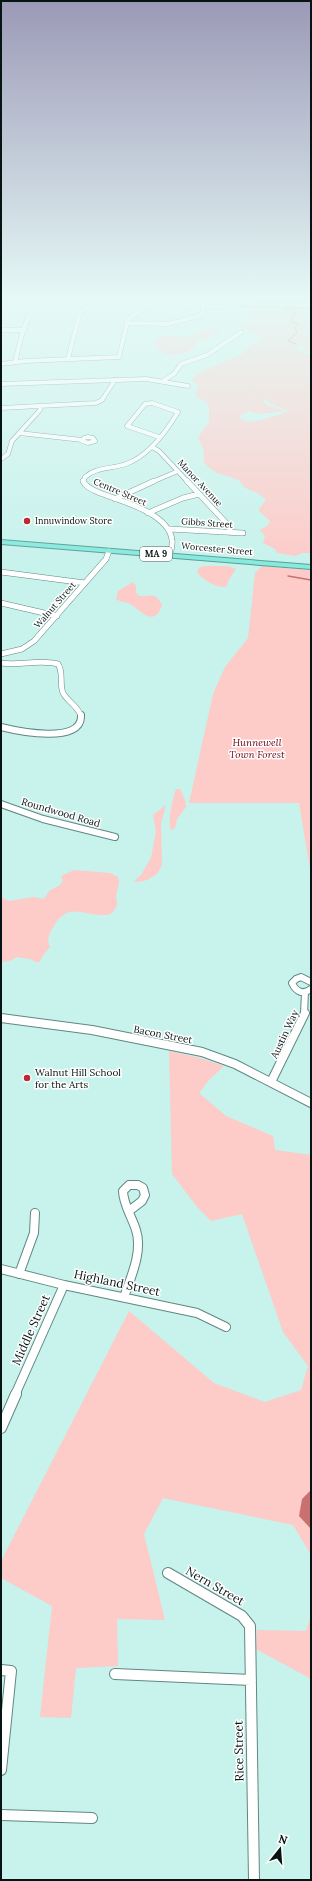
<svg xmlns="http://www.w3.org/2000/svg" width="312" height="1881" font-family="Lora,serif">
<rect width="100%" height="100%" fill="#c8f2ec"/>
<path fill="#fdcbc8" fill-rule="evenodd" d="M248,299H311V304H259L245,300Z
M286,305L311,307L309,312L311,313V353L303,350V345L295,346L304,354L311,355V553H302L296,556L277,553L275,549L263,543L265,536L260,530L267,526L270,521L259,511V509L266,500L258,493L245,488L239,480L217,473L208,467L204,462V451L198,437L209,422V407L207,403L196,396L195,394L199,387L192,380L197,374L205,370L242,354L253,344L263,338L242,327C248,319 250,320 246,309L238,306ZM266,398L269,403L288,411C276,415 251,427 240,418L241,415L250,411L259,414L284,411L265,404L264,401Z
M218,328L221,330L209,338L196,341L197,344C190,354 174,357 163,354L162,350H158L155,342L158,337L163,335L189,337L199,331Z
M204,566H227L236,569L228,581L227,586C219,590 201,579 197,572L199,568Z
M262,566L311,570V875L299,803H189L213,694L225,667L248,638L255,573Z
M133,582L136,586V593L139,596C153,597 154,591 162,605C154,630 139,608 130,604C125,602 120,602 116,599L118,591Z
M176,789H180L185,800L186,807L177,819L175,828L171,830C167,821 173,798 176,789Z
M166,805L161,823L162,865L157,874L147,880L138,882L134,881L141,875L151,858L156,831L153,815Z
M74,870L110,873L118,877L119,882L116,896L117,906L112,913L107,915C81,916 68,900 52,929C48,935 47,941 50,947L42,957L40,962H36L30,959L17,957L10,961L1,962V897L9,901L33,897L44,899L49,891L60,885L63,881L61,876Z
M169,1051L200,1058L224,1066L209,1080L199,1093L226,1116L273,1136L275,1150L311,1155V1555L293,1525L163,1498L144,1534L165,1620L117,1619L118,1666L76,1668L71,1718L40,1717L52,1606L1,1578V1561L129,1311L214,1383L265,1402L301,1390L308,1366L283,1332L242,1214L211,1221L198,1208L172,1174Z
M311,1616V1679L256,1649L257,1630L306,1631Z"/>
<path fill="#c8716e" d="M310,1491L311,1492V1529L299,1516L302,1499Z"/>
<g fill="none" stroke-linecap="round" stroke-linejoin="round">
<path stroke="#c8716e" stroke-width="1" d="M279,299L288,303L304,304
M242,300H250L260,304L288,303
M240,306L299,307
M296,344L288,341L297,332L295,328L297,324L291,321L295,312L285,309L311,308"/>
<path stroke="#c8716e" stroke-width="1.5" d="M288,576L311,580"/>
<g stroke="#618782" stroke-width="5">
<path id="minor-far4" d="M127,299L154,305L227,307
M1,302L6,299
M126,323L168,324L199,316L203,313L204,299
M1,330H25
M68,359L80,312L105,299
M15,362C21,340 24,313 44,299
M1,364L25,361L119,357L128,319L150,305
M163,381L174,374L181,364L207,355L241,332
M1,384L146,379L188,386
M1,408L96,403L102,400L115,380
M19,433L82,440
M88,437L93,438L95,441L88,443L82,441L84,438Z
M152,447L159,451L188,482
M1,459L8,454L12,441L40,410L41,406
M83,482L85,477C96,467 112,469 126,464C149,456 166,432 178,412L152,403L145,404L127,426L159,437
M152,482L178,471"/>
</g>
<g stroke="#618782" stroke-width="6">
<path id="minor-far3" d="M83,481C86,488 94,490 100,493C121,501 169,513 172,540C173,543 171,548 171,552
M187,481L229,526L231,533
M115,499L154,481
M148,513L183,498L199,494
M169,529L243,533
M1,572L85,583
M1,603L57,616
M1,654L22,649L34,641L106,559L109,551
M1,663C20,666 39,659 58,664C64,673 59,683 63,693C68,702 78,706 81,716"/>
</g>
<g stroke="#618782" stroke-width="8">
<path id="minor-far2" d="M1,727C17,731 83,745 81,715
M1,804L43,819L115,837
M311,982L301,977L296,979L292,983C296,992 303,995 311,989
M304,1014L305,992"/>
</g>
<g stroke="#618782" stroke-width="10">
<path id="minor-far1" d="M1,1018L92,1030L202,1052L235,1064L311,1103
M271,1082L305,1013
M1,1269L64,1285L197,1313L226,1327
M19,1274L34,1233L35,1213
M124,1297C131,1277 143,1251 136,1230C132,1217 123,1204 123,1191L129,1185H138L143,1188L145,1195L142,1201L129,1211
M15,1395L64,1285"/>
</g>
<g stroke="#618782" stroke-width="12">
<path id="minor" d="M1,1428L16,1394
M168,1573L242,1616L250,1626L254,1880
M1,1670L11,1671L1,1770
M115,1674L251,1680
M1,1815L92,1818"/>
</g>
<g stroke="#5a9f96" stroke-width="2">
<path id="highway" d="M1,540L311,565V569L1,544Z"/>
</g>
<use href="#minor-far4" stroke="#fff" stroke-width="4"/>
<use href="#minor-far3" stroke="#fff" stroke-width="5"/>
<use href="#minor-far2" stroke="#fff" stroke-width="6"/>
<use href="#minor-far1" stroke="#fff" stroke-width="8"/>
<use href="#minor" stroke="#fff" stroke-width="10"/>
<use href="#highway" fill="#88e9dd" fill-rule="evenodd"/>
</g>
<linearGradient id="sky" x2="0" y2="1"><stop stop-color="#9b99b7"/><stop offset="0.53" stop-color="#e6f9f6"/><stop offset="1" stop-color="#e6f9f6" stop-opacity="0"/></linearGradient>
<rect width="312" height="562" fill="url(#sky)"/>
<g fill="#ba2a35" stroke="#fff" stroke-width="1.5">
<circle cx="27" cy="521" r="4"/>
<circle cx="27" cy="1078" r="4"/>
</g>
<g text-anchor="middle" stroke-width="3" stroke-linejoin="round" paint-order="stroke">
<g font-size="9" fill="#061513" stroke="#fff">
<text transform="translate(200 483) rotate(47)" y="3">Manor Avenue</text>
<text transform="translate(120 492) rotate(23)" y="3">Centre Street</text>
<text transform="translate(207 523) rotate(4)" y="3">Gibbs Street</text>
<text transform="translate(217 549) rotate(5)" y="3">Worcester Street</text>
<text transform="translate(55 605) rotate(-49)" y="3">Walnut Street</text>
</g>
<g font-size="9" fill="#061513" stroke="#fff" text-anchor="start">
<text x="35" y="524">Innuwindow Store</text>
</g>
<rect fill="#fff" stroke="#515b5a" stroke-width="1" x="140" y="547" width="32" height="14" rx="3"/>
<g font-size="9" font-weight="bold" fill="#061513">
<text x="156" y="557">MA 9</text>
</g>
<g font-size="10" font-style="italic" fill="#710013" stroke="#fff">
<text x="257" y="746">Hunnewell<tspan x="257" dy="12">Town Forest</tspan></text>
</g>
<g font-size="10" fill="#061513" stroke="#fff">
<text transform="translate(61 812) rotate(16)" y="4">Roundwood Road</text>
<text transform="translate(163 1034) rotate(11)" y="4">Bacon Street</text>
<text transform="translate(284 1034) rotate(-65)" y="4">Austin Way</text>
</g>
<g font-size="10" fill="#061513" stroke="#fff" text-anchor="start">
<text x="35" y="1076">Walnut Hill School<tspan x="35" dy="12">for the Arts</tspan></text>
</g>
<g font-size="12" fill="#061513" stroke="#fff">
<text transform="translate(117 1283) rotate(12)" y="4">Highland Street</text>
<text transform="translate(31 1330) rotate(-66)" y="4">Middle Street</text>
<text transform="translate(215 1586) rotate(30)" y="4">Nern Street</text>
<text transform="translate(239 1751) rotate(-91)" y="4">Rice Street</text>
</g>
</g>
<rect width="312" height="1881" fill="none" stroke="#061513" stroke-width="4"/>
<g transform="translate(280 1849) rotate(17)" stroke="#ffffff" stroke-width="3" paint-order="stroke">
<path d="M0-3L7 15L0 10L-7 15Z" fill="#061513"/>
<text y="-6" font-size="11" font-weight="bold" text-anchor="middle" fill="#061513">N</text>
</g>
</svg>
